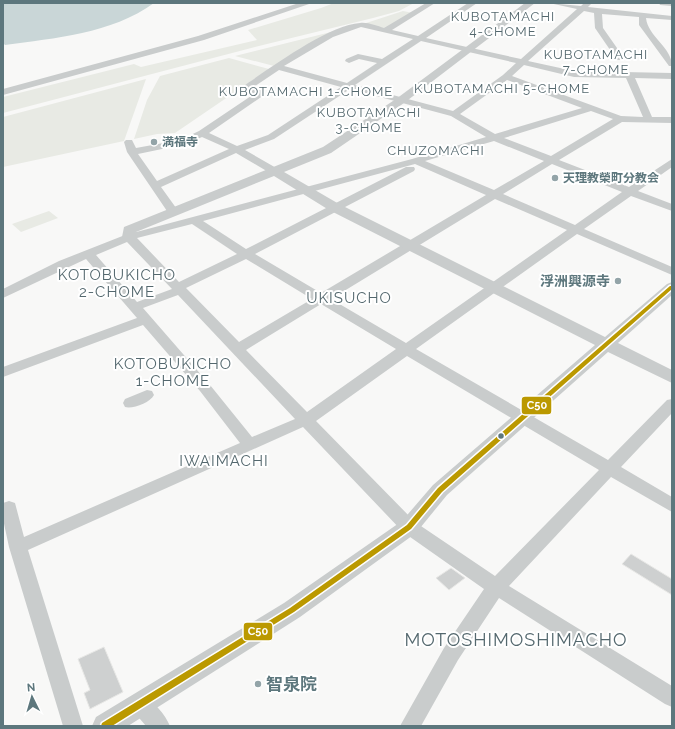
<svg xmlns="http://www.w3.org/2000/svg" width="675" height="729" font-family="Raleway,'Noto Sans JP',sans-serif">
<rect width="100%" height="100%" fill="#f8f8f7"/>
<path fill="#e8eae4" d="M334,3H414L399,11L373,18L263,45L3,113V97L134,64L141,67L257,40L248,30L321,8Z
M403,11L413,13L384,29L360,25Z
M335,31L274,66L235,56Z
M229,58L269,69L175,133L157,134L134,139L147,100L160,76Z
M146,79L124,141L3,167V117Z
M49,211L58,218L21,232L12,224Z"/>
<path fill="#c9d6d7" d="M3,3H154C111,34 55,38 5,45L3,43Z"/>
<path fill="#ced0d0" stroke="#e8e8e6" d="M631,554L672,579V595L622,564Z
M451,568L465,578L449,590L436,578Z
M104,647L123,692L90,709L84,693L90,690L78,659Z"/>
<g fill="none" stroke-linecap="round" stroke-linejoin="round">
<path fill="#c9cccc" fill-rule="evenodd" d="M426,3H435L392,30L418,36L468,3H477L426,38L521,59L577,9L549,3L581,6L584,3H592L588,7L672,16V20L646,18C648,37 672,47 672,66H669L639,25V17L602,14L603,28L624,58L620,60H617L595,28L594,13L584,11L528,61L574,71L672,73V79L635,78L652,117H672V123L622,122L559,160L629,187L672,159V167L638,191L672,204V211L631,196L584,229L672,267V275L577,234L416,349L608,460L667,400L672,399V413L621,467L672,497V512L611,477L509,586L672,686V707L665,704L499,598L458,660L421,726H400L444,648L484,589L403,532L303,427L28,550L83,726H63L9,547L3,519V503L9,501L15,503L24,537L240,443L200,391L143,325L3,377V367L137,318L86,259L3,298V289L59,261L125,235L412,159L486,137L451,116L350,89L274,139L245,150L278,169L279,171L278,173H270L236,153L161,187L179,212L173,215L169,214L127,152L124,142L126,140H132L136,148L180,140L199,131L254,94L242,91V87C269,69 328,25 360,23C368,22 377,26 384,28ZM361,27L413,39L382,59L358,54L346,59L345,61L349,63L359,59L377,63L347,83L284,66L333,37ZM421,41L516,63L503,75L453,111L355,85ZM524,65L574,77L626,78L643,117L621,116L512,76ZM279,70L341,87L268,135L237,146L209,133L264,95V91L252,88ZM507,80L582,108L495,134L460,114ZM591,111L613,119L551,156L504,138ZM202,137L229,149L157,181L138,154L186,144ZM494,141L544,161L494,190L425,161ZM415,164L486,195L321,293L255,254L414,171L415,169L414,167H406L246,249L203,221ZM552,164L622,192L575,225L503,194ZM495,199L567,230L406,343L331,299ZM192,224L237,254L179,282L137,238ZM127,242L172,289L137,302L96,255ZM246,259L312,299L239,342L186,288ZM178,295L295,419L252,437L210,385L143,308ZM321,304L396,349L307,412L246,350ZM407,356L599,470L495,576L415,522L316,421Z
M659,3H672V6L660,5Z
M147,390L152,391L154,395C150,403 133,409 125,407L123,403L125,399Z
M141,695C153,700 165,714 170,726H146L134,712L131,705L134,698Z"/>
<path fill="#c9cccc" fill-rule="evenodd" d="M299,3H312L204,40L3,95V89L198,36Z
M525,3H535L404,103L331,153L284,172L339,204L605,337L667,284L672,282V295L618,343L672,370V383L608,352L447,495L416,533L300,617L128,726H92L96,717L284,603L402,521L433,485L595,345L329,210L274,176L136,232L134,240H124L122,237L124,227L323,147L396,99Z"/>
<g stroke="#fff" stroke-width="3">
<path id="bus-1" d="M670,286H672V289L442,492L411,529L294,612L112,726H101L102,723L290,608L407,525L438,488Z"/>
</g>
<use href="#bus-1" fill="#b90" fill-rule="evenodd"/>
</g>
<g fill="#93a4a8" stroke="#fff" stroke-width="1.5">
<circle cx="154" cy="142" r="4"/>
<circle cx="555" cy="178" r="4"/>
<circle cx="618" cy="281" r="4"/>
<circle cx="258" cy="684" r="4"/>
</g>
<circle fill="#5d777d" stroke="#fff" stroke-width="1.5" cx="501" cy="436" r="3.5"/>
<g text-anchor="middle" stroke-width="4" stroke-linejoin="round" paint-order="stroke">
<g font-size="12" font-weight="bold" fill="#5d777d" stroke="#fff" text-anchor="start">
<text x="162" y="146">満福寺</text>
<text x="563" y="182">天理教榮町分教会</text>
</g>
<g font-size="13" letter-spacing="1" fill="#54686e" stroke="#fff">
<text x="503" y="21">KUBOTAMACHI<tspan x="503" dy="15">4-CHOME</tspan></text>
<text x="596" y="59">KUBOTAMACHI<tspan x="596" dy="15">7-CHOME</tspan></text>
<text x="502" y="93">KUBOTAMACHI 5-CHOME</text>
<text x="306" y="96">KUBOTAMACHI 1-CHOME</text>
<text x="369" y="117">KUBOTAMACHI<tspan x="369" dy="15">3-CHOME</tspan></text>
<text x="436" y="155">CHUZOMACHI</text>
</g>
<g font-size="14" font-weight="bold" fill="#5d777d" stroke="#fff" text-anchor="end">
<text x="610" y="286">浮洲興源寺</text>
</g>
<g font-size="15" letter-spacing="1" fill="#54686e" stroke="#fff">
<text x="117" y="280">KOTOBUKICHO<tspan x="117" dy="17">2-CHOME</tspan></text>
<text x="349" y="303">UKISUCHO</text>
<text x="173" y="369">KOTOBUKICHO<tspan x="173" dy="17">1-CHOME</tspan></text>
<text x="224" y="466">IWAIMACHI</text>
</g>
<g font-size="17" font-weight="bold" fill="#5d777d" stroke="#fff" text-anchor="start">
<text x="266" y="690">智泉院</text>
</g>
<g font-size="18" letter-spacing="1" fill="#54686e" stroke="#fff">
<text x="516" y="646">MOTOSHIMOSHIMACHO</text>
</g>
</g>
<g stroke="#fff" stroke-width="1.5">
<rect x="521" y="396" width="31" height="19" rx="4" fill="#b90"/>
<rect x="243" y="622" width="30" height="19" rx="4" fill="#b90"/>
</g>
<g font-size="11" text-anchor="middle" font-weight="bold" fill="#fff">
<text x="537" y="409">C50</text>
<text x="258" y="635">C50</text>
</g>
<rect width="675" height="729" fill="none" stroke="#5d777d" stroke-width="8"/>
<g transform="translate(32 697) rotate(355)" stroke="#ffffff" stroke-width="3" paint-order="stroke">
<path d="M0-3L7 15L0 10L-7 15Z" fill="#5d777d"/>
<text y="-6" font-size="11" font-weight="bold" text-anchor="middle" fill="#5d777d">N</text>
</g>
</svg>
